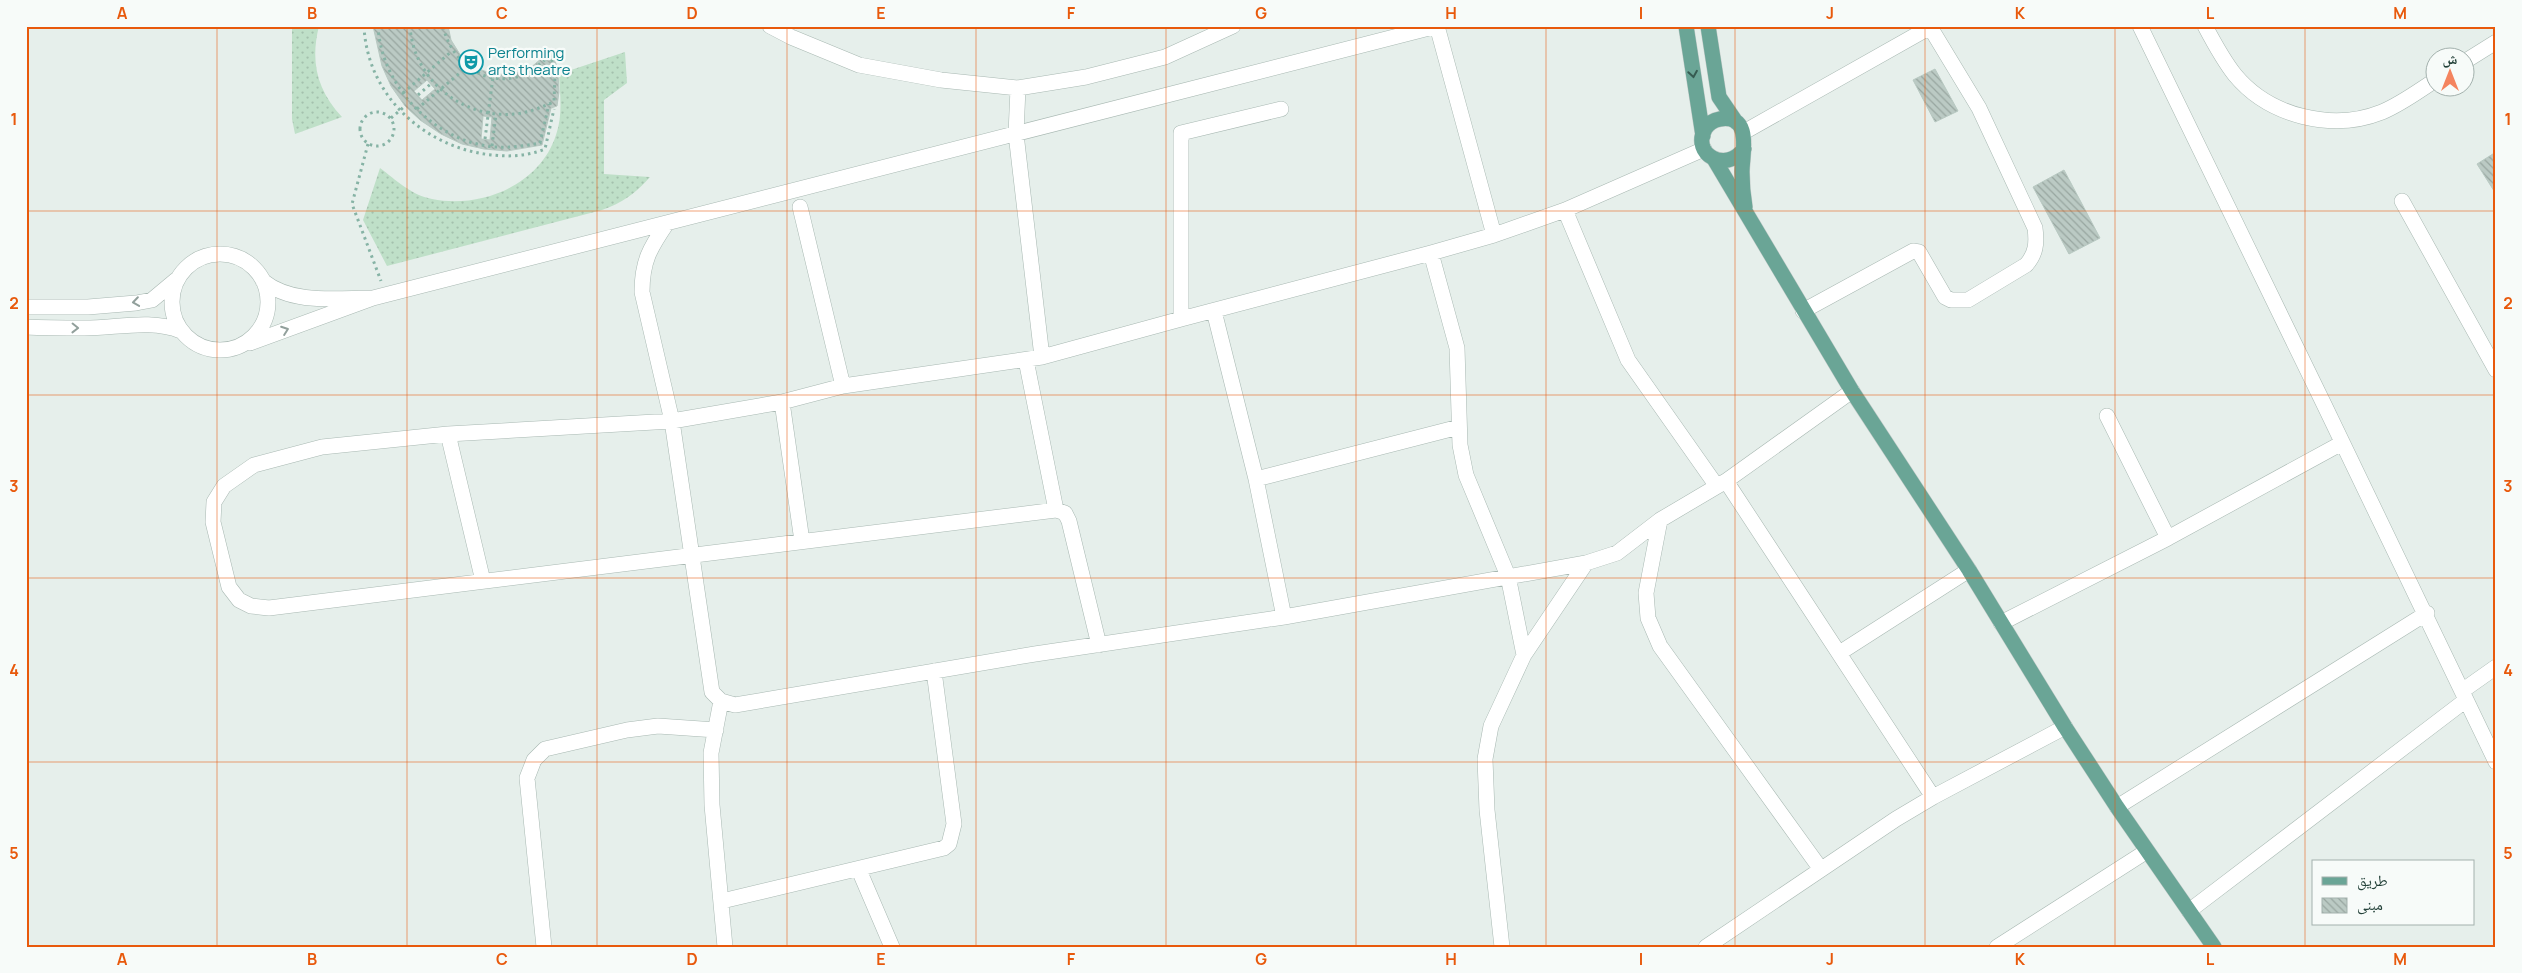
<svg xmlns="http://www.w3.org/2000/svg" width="2522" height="973" font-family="Manrope,'Noto Naskh Arabic',sans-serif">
<defs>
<pattern id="grass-dots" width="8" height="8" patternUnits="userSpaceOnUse" patternTransform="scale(1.25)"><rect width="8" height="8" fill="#bfe0c8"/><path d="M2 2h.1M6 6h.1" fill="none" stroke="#a4c1ad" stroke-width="1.8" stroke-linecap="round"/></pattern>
<pattern id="building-back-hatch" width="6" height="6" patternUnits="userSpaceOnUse" patternTransform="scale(1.25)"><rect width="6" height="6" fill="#bbcac4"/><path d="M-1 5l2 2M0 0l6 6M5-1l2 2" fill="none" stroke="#98a6a0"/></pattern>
</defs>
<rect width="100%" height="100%" fill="#e6efeb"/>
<path fill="url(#grass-dots)" d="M292,26H319C310,62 317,90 342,117L295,134L292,119Z
M625,52L627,83L604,100V174L650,177C636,193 622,203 602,210L387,266L363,220L380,168C396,180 411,195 432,199C481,209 540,185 556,135C563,115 560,95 559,74Z"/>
<path fill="url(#building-back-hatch)" stroke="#b8c9c2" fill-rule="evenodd" d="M373,26H448L451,40L461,56L476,68L493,74H512L529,69L548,53L553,52L558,72L559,92L557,106L551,108L542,145L507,151L484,149L462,144L441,134L420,120L405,106L391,86L382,66ZM427,80L435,89L422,100L414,91ZM483,116L492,117L490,140L481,139Z
M1935,69L1958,111L1935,122L1913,80Z
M2496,152V194L2477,164Z
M2064,170L2100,238L2069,254L2033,187Z"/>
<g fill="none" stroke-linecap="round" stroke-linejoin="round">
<g stroke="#a8b8b2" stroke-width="16">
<path id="minor" d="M770,26L791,37L859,65L941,80L1018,88L1086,77L1165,57L1233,26
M1437,26L1494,235
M2140,26C2259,271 2379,516 2496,762
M2205,26C2214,43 2223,60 2235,75C2269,116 2332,132 2382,112C2401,104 2417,92 2434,81
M2464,62L2496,42
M1018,88L1016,134L1042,357
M1281,109L1181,133V319L1431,253L1494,235L1565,210L1704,149
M1744,132L1932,26
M2402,201L2496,370
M800,207L843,386
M1565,210L1628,360L1716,485
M667,223C650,248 642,261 642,292L672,421L448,434L322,447L254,465L224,486L214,502L213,522L229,587L239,600L251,606L269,608L1056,510L1065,513L1069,521L1099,645
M1431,253L1457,348L1460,445L1466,475L1508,576L1524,655
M172 302a48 48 0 1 1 96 0a48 48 0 1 1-96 0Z
M373,298L1437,26
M26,307H88L136,303L152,300L176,280
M1214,311L1256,479L1284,617L1586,563L1617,553L1660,520L1726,481L1852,391
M1803,311L1913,251L1919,252L1945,297L1951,300H1968L2026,265C2036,254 2037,243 2035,228L1979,108L1930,27
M1181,319L1042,357L843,386L782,402L672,421L712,692L721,701L735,705L1035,654L1284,617
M26,327C46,328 65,328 85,328C117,328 151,319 181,331
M250,343L373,298C337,298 293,305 263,281
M1026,360L1056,510
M782,402L802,541
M2107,416L2168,538
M448,434L483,581
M1256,479L1459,427
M1726,481L1933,797
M1660,520L1646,593L1648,618L1660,646L1820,868
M2001,623L2168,538L2342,443
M1841,652L1969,570
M2462,691L2496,667
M721,701L711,753L712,805L725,947
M2117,807L2427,613
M859,870L892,947
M722,901L944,848L949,844L954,824L934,671
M2189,911L2466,700
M544,947L527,778L534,760L545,749L627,730L658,726L716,730
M1502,947L1487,810L1485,759L1491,726L1524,655L1586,563
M1706,947L1896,819L1933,797L2065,727
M1997,947L2147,851"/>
</g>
<g stroke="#c2cac8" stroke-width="16">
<path id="major" d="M1686,26L1703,136
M1708,26L1719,97L1736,122
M1744,149C1726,174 1691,154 1705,129C1708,124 1714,120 1720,119C1753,114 1742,154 1742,172C1742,184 1743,195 1745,207
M1714,159L1852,391L1969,570L2065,727L2117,807L2214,947"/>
</g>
<path stroke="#86b3a5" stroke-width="3" stroke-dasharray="2.5 4" stroke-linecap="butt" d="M364,26C367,96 425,148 492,155C510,157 528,156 545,149L554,109
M378,26C381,84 430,137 487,146C504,149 523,146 540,143L549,104
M410,26C413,79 462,119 514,114C529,113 541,107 554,102L555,74L551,56C543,59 535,71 523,75C485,89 451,62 443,26
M403,93L452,51
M418,95L433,82
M417,109L467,67
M360 129a17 17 0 1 1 34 0a17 17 0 1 1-34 0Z
M391,118L405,106
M485,139L493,77
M368,144L352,204L381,281
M492,146L496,114"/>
<use href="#minor" stroke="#fff" stroke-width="15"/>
<use href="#major" stroke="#6aa596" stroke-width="15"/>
</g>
<defs><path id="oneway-chevron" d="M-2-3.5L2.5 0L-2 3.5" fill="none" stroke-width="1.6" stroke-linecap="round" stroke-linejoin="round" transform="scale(1.25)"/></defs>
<use stroke="#365b51" href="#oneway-chevron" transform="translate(1693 74) rotate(81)"/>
<g stroke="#92a09c">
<use href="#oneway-chevron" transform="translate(136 302) rotate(172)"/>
<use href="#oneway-chevron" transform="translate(75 328) rotate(1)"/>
<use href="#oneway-chevron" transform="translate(285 330) rotate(-20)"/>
</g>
<path fill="none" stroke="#e8590c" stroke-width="1" stroke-opacity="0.55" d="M217,26V947M407,26V947M597,26V947M787,26V947M976,26V947M1166,26V947M1356,26V947M1546,26V947M1735,26V947M1925,26V947M2115,26V947M2305,26V947M26,211H2496M26,395H2496M26,578H2496M26,762H2496"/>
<defs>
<g id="theatre-ring" transform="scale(1.25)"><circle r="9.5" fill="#f7fbf9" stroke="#0f9aa8" stroke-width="1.5"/><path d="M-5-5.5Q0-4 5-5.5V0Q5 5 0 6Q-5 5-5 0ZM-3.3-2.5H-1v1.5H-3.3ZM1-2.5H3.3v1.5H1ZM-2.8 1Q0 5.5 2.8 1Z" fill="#0f9aa8"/></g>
</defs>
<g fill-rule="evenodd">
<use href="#theatre-ring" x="471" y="62"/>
</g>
<g text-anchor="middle" stroke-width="4.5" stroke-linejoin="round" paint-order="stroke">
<g font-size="15" fill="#0d838f" stroke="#f7fbf9" text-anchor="start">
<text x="488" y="58">Performing<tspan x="488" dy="17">arts theatre</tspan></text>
</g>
</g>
<rect width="2522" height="973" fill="none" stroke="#f7fbf9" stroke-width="55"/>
<rect x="2312" y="860" width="162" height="65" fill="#f7fbf9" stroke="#a3b1ad"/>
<rect x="2322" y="877" width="25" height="8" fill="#6aa596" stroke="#a3b1ad"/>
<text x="2357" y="886" font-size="15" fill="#24423a">طريق</text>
<rect x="2322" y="898" width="25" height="15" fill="url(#building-back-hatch)" stroke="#a3b1ad"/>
<text x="2357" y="910" font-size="15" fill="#24423a">مبنى</text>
<g transform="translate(2450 72)"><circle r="24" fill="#f7fbf9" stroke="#a3b1ad"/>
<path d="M0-4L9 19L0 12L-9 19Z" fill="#f4845f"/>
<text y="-8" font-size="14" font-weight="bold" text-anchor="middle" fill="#24423a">ش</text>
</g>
<rect x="28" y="28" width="2466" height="918" fill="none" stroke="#e8590c" stroke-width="2"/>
<g font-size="16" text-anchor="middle" font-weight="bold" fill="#e8590c">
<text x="122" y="19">A</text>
<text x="312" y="19">B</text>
<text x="502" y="19">C</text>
<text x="692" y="19">D</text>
<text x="881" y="19">E</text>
<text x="1071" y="19">F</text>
<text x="1261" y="19">G</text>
<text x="1451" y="19">H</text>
<text x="1641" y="19">I</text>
<text x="1830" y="19">J</text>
<text x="2020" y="19">K</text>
<text x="2210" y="19">L</text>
<text x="2400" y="19">M</text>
<text x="14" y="125">1</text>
<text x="2508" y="125">1</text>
<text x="14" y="309">2</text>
<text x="2508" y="309">2</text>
<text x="14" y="492">3</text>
<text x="2508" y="492">3</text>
<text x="14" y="676">4</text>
<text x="2508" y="676">4</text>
<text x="14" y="859">5</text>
<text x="2508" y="859">5</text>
<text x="122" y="965">A</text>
<text x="312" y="965">B</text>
<text x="502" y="965">C</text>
<text x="692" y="965">D</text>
<text x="881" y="965">E</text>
<text x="1071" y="965">F</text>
<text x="1261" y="965">G</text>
<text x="1451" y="965">H</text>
<text x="1641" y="965">I</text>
<text x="1830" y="965">J</text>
<text x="2020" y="965">K</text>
<text x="2210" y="965">L</text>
<text x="2400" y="965">M</text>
</g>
</svg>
